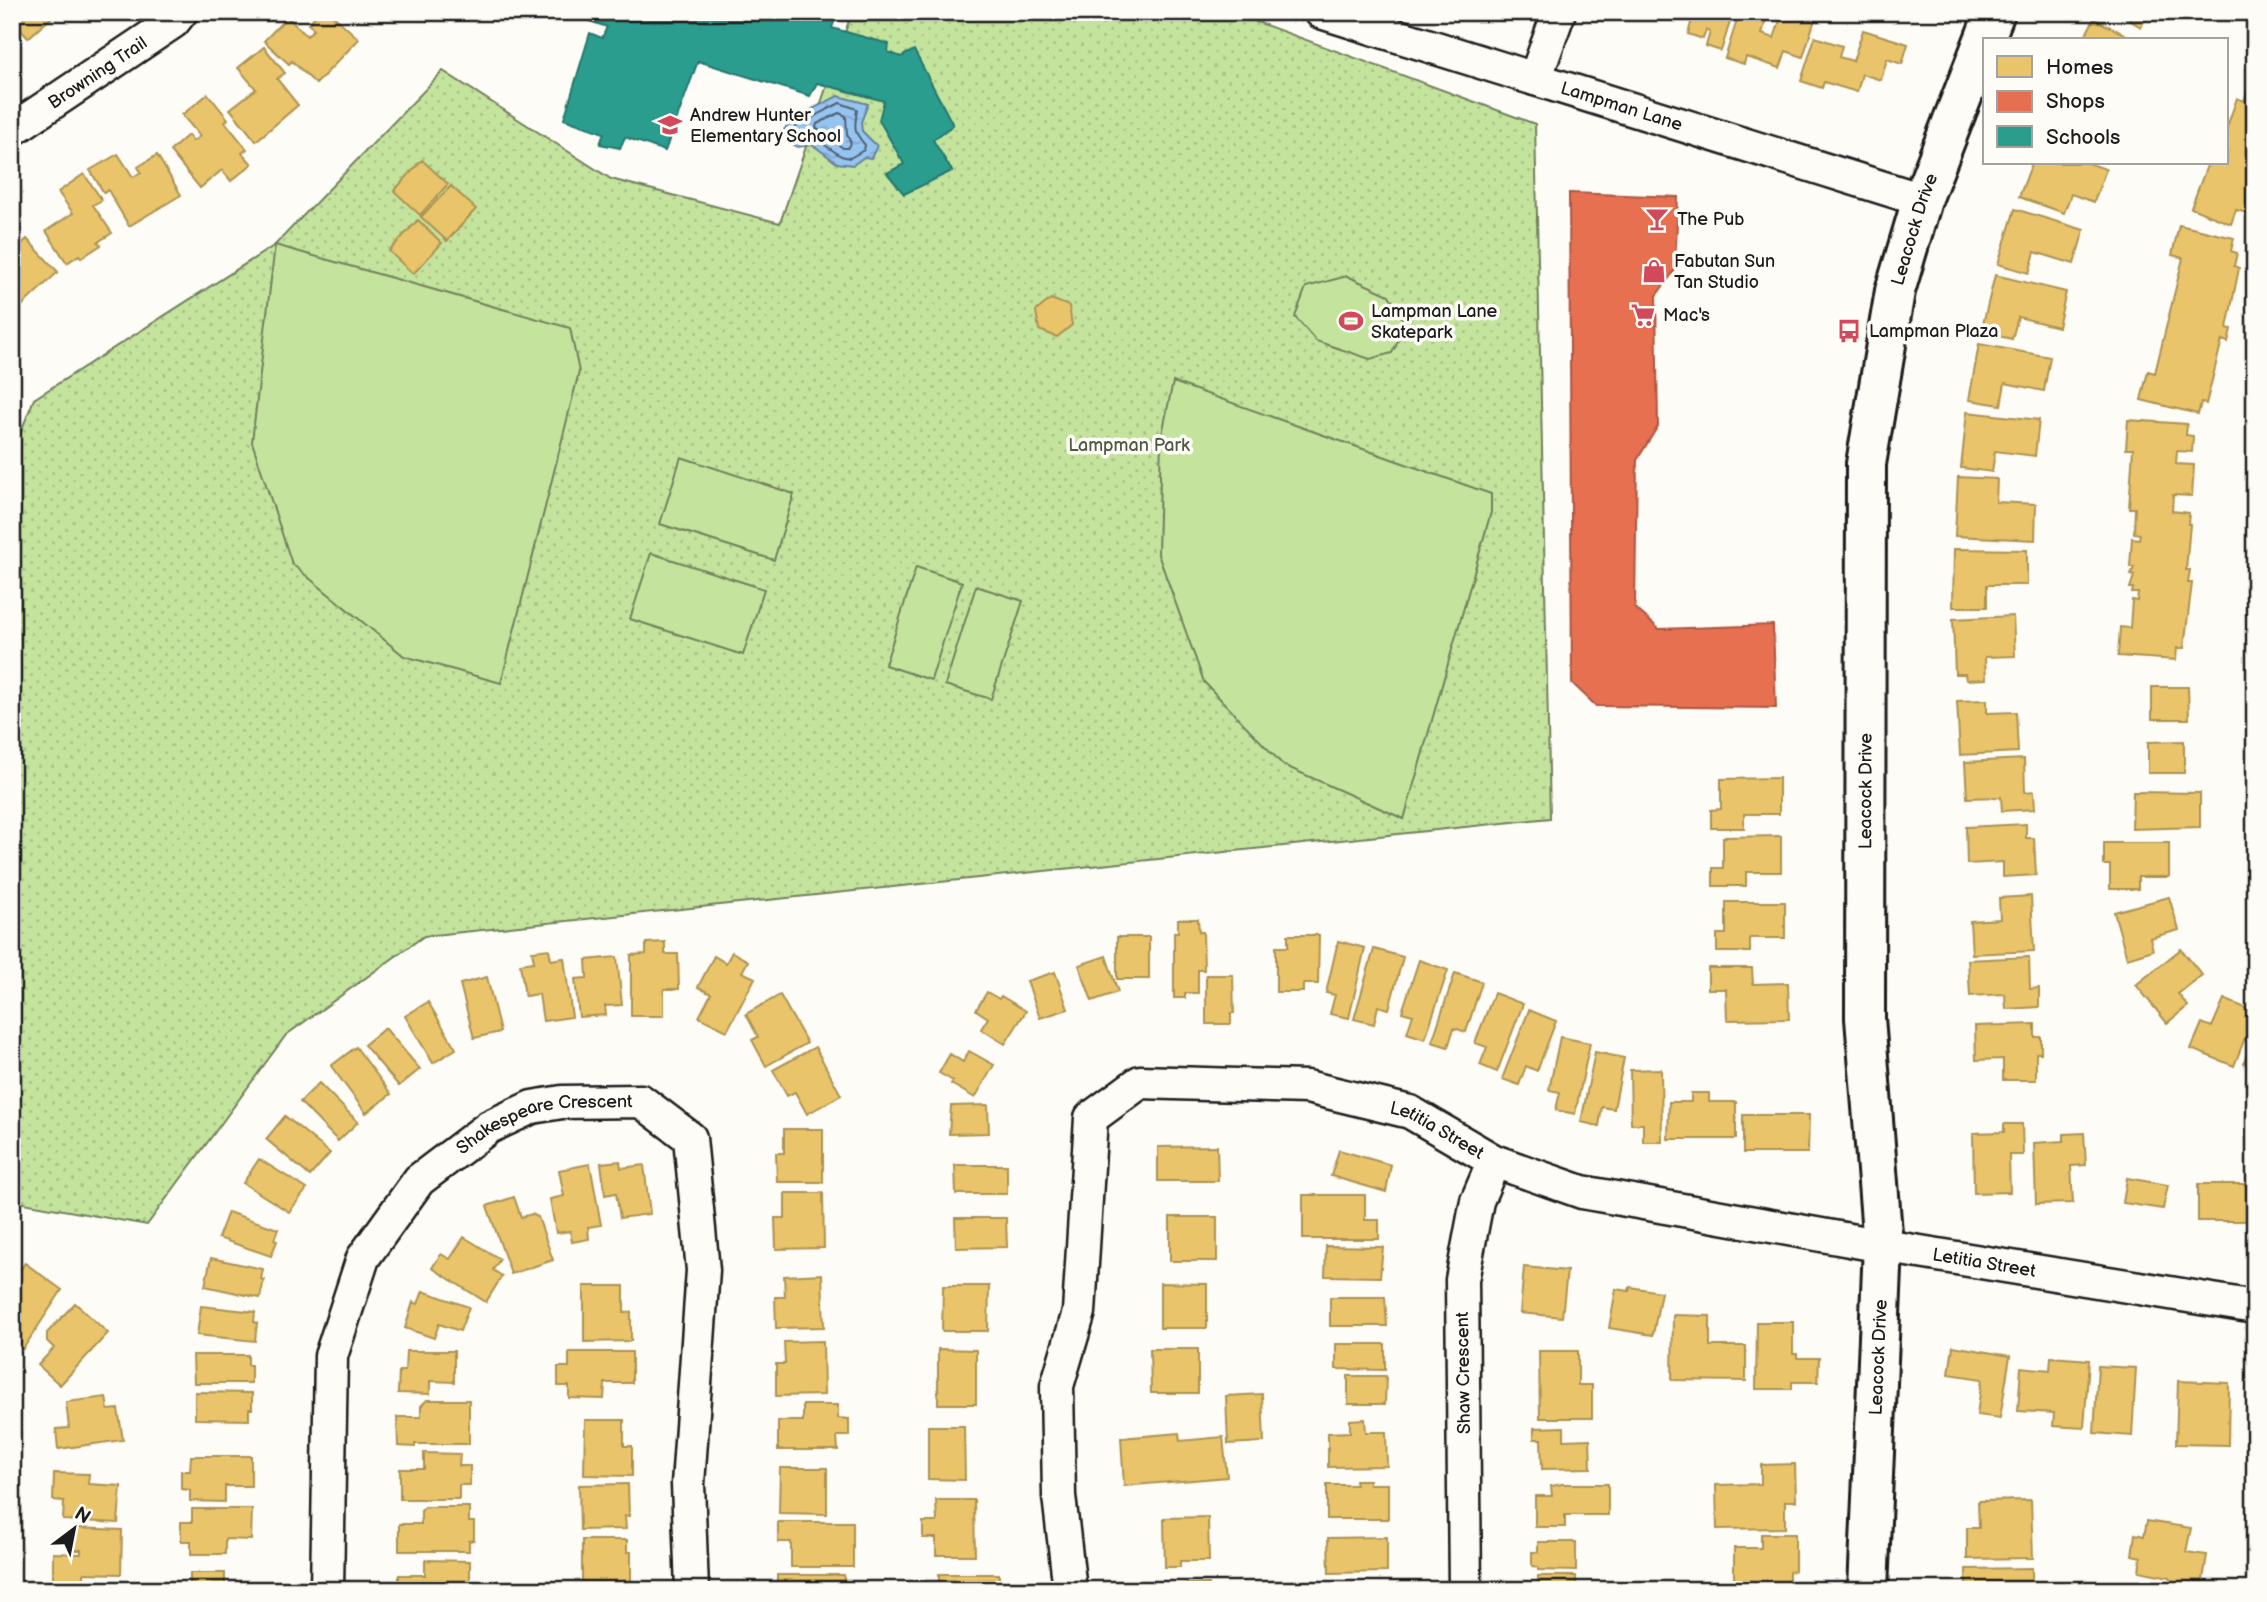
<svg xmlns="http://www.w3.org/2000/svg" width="2267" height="1602" font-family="'Balsamiq Sans',sans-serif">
<defs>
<pattern id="park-dots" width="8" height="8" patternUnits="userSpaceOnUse" patternTransform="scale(1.75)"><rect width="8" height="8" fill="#c4e49d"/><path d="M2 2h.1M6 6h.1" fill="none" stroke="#a8c387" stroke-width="1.8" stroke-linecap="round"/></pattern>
<pattern id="water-ripples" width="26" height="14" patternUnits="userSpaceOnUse" patternTransform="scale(1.75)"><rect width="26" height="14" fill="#96c4f0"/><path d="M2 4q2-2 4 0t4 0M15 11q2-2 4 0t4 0" fill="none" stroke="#81a8cd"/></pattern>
</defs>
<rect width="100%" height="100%" fill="#fdfcf7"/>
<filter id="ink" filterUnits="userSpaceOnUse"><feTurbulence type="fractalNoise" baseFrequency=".0143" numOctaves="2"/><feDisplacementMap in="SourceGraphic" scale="14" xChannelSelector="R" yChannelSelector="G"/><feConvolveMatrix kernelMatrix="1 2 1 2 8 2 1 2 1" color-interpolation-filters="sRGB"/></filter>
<g filter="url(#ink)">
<path fill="url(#park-dots)" stroke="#70805c" stroke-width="2" d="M852,12H1230L1535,124L1550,818L424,936L286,1035L147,1225L12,1201V454L34,399L275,245L443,71L611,179L780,223Z"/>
<path fill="#c4e49d" stroke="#70805c" stroke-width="2" d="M275,245L570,328L579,372L501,683L404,656L292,564L252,442Z
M1347,276L1389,295L1406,325L1392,353L1370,359L1316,341L1295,317L1306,287Z
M1173,382L1491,494V512L1404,819L1283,765L1204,682L1158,554L1161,439Z
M681,457L794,494L774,560L660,524Z
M651,553L764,589L743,655L630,619Z
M916,567L962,582L931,680L885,665Z
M976,586L1023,601L991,699L945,685Z"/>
<path fill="url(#water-ripples)" stroke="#65819b" stroke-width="2" d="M838,96L868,104L861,122L862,131L877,146L871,158L864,157L853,165L837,163L813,145L797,147L787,140L784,130L792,119Z"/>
<path fill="#e9c46a" stroke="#ac9253" stroke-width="2" d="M12,12H58L28,38L12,20Z
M319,12H329L359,39L316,84L292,61L289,64L264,41L287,17L307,36L314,29L308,24Z
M1694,12H1733L1721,51L1706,46L1710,32L1706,30L1703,39L1688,34Z
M1783,12H1806L1816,16L1803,57L1786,51L1780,68L1746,57L1744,64L1725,58L1739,14L1765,23L1762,34L1774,38Z
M2116,12H2149L2141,27Z
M2152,12H2172L2167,21Z
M2094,19L2136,40H2083Z
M1863,30L1908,44L1902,64L1887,59L1881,80L1862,74L1857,92L1824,82L1822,88L1801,81L1815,37L1842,46L1839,57L1853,61Z
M264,47L285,73L277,79L298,105L256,141L230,109L256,89L238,68Z
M2255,71V170L2252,169L2248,181L2255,184V215L2236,210L2231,224L2191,208L2208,163H2227V127L2237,98L2244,101Z
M208,94L228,119L225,122L247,149L242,153L252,164L231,181L222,170L200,188L170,151L188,135L193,141L200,136L182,115Z
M118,154L133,177L141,172L138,167L157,155L181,195L129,226L108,190L104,193L90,170Z
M422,160L448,184L420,215L394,191Z
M2032,163H2088L2106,169L2094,202L2071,194L2064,213L2019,197Z
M84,174L102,200L93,205L112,233L98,242L101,245L81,258L79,255L67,263L46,231L73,213L58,192Z
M451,186L476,209L447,241L421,217Z
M2015,209L2084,230L2074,264L2035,252L2029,273L1998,264Z
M418,220L442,243L413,274L389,251Z
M2179,225L2234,238L2231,251L2237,253L2234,266L2239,268L2227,328L2231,329L2228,342L2222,340L2206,404L2201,403L2198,414L2141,400L2148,371L2155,373L2183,258L2172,255Z
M27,239L58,272L13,314L12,260L15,257L12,253Z
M1995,275L2066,292L2058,327L2018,317L2012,339L1981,332Z
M1051,299L1069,306L1072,325L1057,337L1039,330L1036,311Z
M1979,344L2050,357L2044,391L2005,383L2001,405L1969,400Z
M1967,412L2039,420L2035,456L1995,451L1992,472L1961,468Z
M2128,420L2187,424L2186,435L2193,436L2192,452L2177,451L2176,464L2194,465L2192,496L2173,495L2172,511L2189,513L2188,524H2190L2186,570H2190L2188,583H2192L2184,648H2177L2176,660L2118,656L2120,627L2130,628L2132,600L2137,601L2138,593H2132L2133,588H2130L2134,576L2131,575L2134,567H2130L2132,538L2139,539L2140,534L2134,533L2135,508H2129L2133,449H2126Z
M1958,477L1997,479L1996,502L2036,504L2035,540L1955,536Z
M1954,549L2027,550V585H1987V607H1953Z
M2013,616L2015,656L1985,657L1986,679L1966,680L1965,674H1955L1953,619Z
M2152,687H2188L2189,719H2152Z
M1987,700V713L2016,712L2018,752L1960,755L1957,701Z
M2184,741V773H2148V742Z
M2024,759L2025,792L2034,791L2035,809L2002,811L2001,797L1967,798L1965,762Z
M1779,778V814H1744V828H1711V810L1721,809V779Z
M2133,792L2200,793V827L2132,829Z
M2026,824V838H2034L2036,875L2003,877V862L1967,864L1966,827Z
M1781,836V872H1746V886H1713V868H1723V837Z
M2104,843H2169V877H2138V889H2110V865H2104Z
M2031,896L2034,951L1972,954L1970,921L2000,919L1999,898Z
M2169,897L2179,930L2150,938L2153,950L2127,958L2114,912Z
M1726,902H1785V938H1750V952H1717V934H1726Z
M1178,919H1198L1199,932H1203L1204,970H1198V993H1185V998H1174V932H1178Z
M1288,935H1319L1318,984H1303V992H1276V947H1288Z
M1117,937H1149V979H1117Z
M1338,941L1365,948L1349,1018L1330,1014L1335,995L1326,993Z
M665,942V954H678L679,989H664V1016H631V955L646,954V943Z
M549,949L551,960L564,958L572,1017L543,1021L539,994L525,996L520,964L534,962L532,951Z
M1374,949L1403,957L1389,1009L1378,1006L1374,1024L1354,1019Z
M2181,949L2202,975L2178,994L2188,1006L2167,1023L2136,985Z
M732,952L748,961L742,972L755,978L727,1031L699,1017L711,994L698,987L714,956L726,963Z
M1106,956L1118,992L1092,1001L1079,965Z
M617,957L622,1005L605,1006L606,1015L579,1017L575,979L587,978L586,960Z
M2029,957L2030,989L2039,988V1007L2006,1009L2005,994L1970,996L1968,960Z
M1419,960L1448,970L1425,1039L1407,1033L1413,1015L1402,1012Z
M1708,968H1752L1753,984L1788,983L1789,1019L1727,1020L1726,989H1708Z
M1055,972L1068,1009L1040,1018L1027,981Z
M1455,973L1482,982L1466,1032L1454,1028L1448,1047L1432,1042Z
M1206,975H1233L1234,1013H1231V1024H1206Z
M487,977L500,1032L474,1038L460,984Z
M987,992L999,999L1001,996L1026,1011L1005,1044L981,1029L988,1018L976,1010Z
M1494,993L1523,1004L1497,1072L1480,1065L1487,1047L1475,1043Z
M780,995L807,1043L766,1066L752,1040L758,1037L746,1014Z
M2224,999L2255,1012L2234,1066L2191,1049L2202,1023L2212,1027Z
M428,1002L456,1049L433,1063L405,1016Z
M1529,1010L1556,1021L1537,1071L1526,1066L1519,1085L1502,1079Z
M2035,1024V1037H2041V1053H2036V1080H2003V1059L1976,1060L1975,1026Z
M2255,1027V1067L2244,1063Z
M385,1028L420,1069L399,1086L364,1045Z
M1560,1037L1590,1043L1575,1114L1556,1110L1560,1092L1549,1090Z
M356,1047L391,1094L366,1113L331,1066Z
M815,1047L841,1095L807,1114L795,1092L787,1096L773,1070Z
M969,1051L994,1065L975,1098L951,1084L953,1081L939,1073L950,1054L963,1062Z
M1595,1052L1624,1058L1614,1109L1602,1107L1599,1126L1581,1122Z
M1661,1069L1662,1142H1643V1124H1631L1630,1070Z
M319,1083L358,1122L338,1141L300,1102Z
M1691,1093H1709V1102H1736V1139H1668L1669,1102H1691Z
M988,1105L989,1133L949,1134L951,1106Z
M1743,1115H1809L1808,1153H1743Z
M285,1116L330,1153L310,1176L266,1139Z
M2004,1124H2022L2023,1155H2009L2010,1192L1974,1193L1973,1133L2004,1132Z
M784,1129H823V1182H777L776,1153H784Z
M2084,1133L2086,1165L2071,1166L2073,1203L2036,1204L2034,1143L2064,1141V1134Z
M1217,1146L1218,1181H1158V1147Z
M1339,1150L1391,1165L1386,1192L1331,1176Z
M259,1159L307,1189L289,1212L243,1183Z
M620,1161L621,1168L644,1165L650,1214L620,1218L616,1193L605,1195L601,1163Z
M590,1164L601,1225L588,1227L589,1239L572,1242L570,1231L556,1233L550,1199L564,1196L559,1170Z
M955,1165H1007V1194H956Z
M2127,1178L2168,1185L2163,1209L2123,1203Z
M2198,1184H2255V1221H2198Z
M785,1193H823L824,1248L776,1249L775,1218H785Z
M1303,1195H1365V1220H1379V1239H1303Z
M514,1197L521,1217L532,1214L538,1217L553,1260L511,1274L487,1206Z
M228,1212L278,1229L274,1240L277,1241L271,1256L218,1238Z
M1170,1217H1217V1261H1170Z
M955,1218H1006L1007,1247L956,1248Z
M464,1237L500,1259L493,1270L502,1276L486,1302L432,1268L441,1254L450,1259Z
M1326,1246L1383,1247L1380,1277L1325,1276Z
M211,1258L263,1269L261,1279L264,1280L260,1298L205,1286Z
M25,1263L62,1290L23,1349L12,1342V1281Z
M1524,1267L1567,1271L1562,1317L1520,1313Z
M822,1274L824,1327L776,1328L775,1297H785L784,1276Z
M1160,1283L1207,1284V1328H1160Z
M584,1286H624V1313L631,1312V1341L584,1342Z
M943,1286H989L988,1331H942Z
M1630,1287L1661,1292L1653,1335L1609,1328L1616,1289L1629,1291Z
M423,1291L469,1307L460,1331L439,1324L434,1338L405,1328L413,1302L418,1304Z
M1330,1297H1385L1387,1326H1330Z
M75,1303L108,1333L60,1385L38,1365L54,1348L47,1341V1333Z
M201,1306L255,1312L254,1322L257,1323L255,1341L197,1335Z
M1673,1315L1710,1316V1346H1746V1381L1672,1380Z
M1757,1322H1793V1354H1797V1358H1819L1818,1382H1792V1389H1756Z
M823,1341L824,1395L776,1396V1364H785L784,1342Z
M1336,1344H1385V1370L1336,1369Z
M1953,1346L2010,1356L2000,1418L1977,1415L1982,1379L1949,1374Z
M938,1349L976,1350V1404H938Z
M1150,1349H1198V1393H1151Z
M406,1351H454V1382L430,1381V1394L398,1393L399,1371H405Z
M1539,1351H1578V1385H1592V1418H1540Z
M569,1352H632V1383H605L604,1399L569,1398V1386H558V1367H569Z
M193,1355H248V1365H251V1383H194Z
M2051,1357L2089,1360L2084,1428L2053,1426L2054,1413L2018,1411L2021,1367L2050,1370Z
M2098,1366L2136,1368L2132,1436L2094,1433Z
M1348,1376H1386L1385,1404H1348Z
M2178,1381L2229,1383L2228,1445L2176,1444Z
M195,1392L252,1393V1409H249V1420L195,1419Z
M1262,1394L1264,1442L1228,1444L1226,1396Z
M106,1397L108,1410L118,1409L123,1440L58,1449L56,1429L69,1428L66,1402Z
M427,1400H469V1444H415V1447L398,1446L397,1417H421V1406Z
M803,1405H838V1418L849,1419V1436H837L838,1450H778V1421H803Z
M1365,1419L1366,1432H1386L1387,1466L1328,1467V1433L1350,1432V1420Z
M585,1420H624V1446H632V1476L584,1475Z
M928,1426H964L965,1480L928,1479Z
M1564,1427V1440L1590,1439L1591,1468L1542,1469L1541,1439H1534V1428Z
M1179,1433L1180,1441L1223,1437L1227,1477L1124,1486L1121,1438Z
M424,1453L460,1454L459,1466H470V1485H459V1499H400V1469H424Z
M191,1456H251V1486H225V1502L190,1501V1490L181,1489V1471H190Z
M1795,1464L1796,1501H1785V1528L1717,1529L1716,1485L1761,1484V1465Z
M780,1468H827V1514L779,1513Z
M54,1473L89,1474L88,1484L121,1486L118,1523L63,1520L64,1501L53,1500Z
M1355,1480H1369V1484H1388V1519H1327V1485H1356Z
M628,1484L629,1516H625L626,1529L580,1530L579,1485Z
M1562,1484H1608V1515H1565V1527H1535V1496H1552L1551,1486Z
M936,1500H974L975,1555H936V1538H923V1522H937Z
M2031,1500L2033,1558L1967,1559V1528H1979L1978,1501Z
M425,1507H469V1522H474V1540L469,1541V1551H399V1524H421V1511Z
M192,1509H252L251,1540L225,1539V1554H191V1541H181V1522H192Z
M1208,1517L1209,1561H1180V1567H1165L1164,1518Z
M2147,1521L2191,1528L2186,1552L2207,1555L2202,1586L2170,1581V1577L2139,1571L2141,1557L2132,1555L2135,1534L2144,1536Z
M778,1522H853V1567H791V1542H778Z
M75,1528L122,1530L121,1574L84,1573V1580L53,1579V1553L81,1554V1550H74Z
M1761,1534H1795V1571L1789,1572V1590H1734V1548H1761Z
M1387,1537V1572L1329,1573L1328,1538Z
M582,1540H627V1552H631V1585L582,1586Z
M1538,1542H1576V1571L1538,1570V1567L1532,1566V1552H1538Z
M425,1560L470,1561V1590H399V1575H425Z
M2032,1568V1590H1966V1569Z
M190,1573H225V1589L252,1590H180V1585H190Z
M939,1574H999V1590H939Z
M777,1575H844V1590H777Z
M1538,1576H1576V1590H1538Z
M1185,1584H1209L1208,1590H1185Z"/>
<path fill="#e76f51" stroke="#aa5641" stroke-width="2" d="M1569,193L1678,197L1675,270L1656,296L1658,426L1637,460L1635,608L1659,629L1773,625L1776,708L1596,706L1572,683Z"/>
<path fill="#2a9d8f" stroke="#26766c" stroke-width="2" d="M563,12L837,13L832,28L889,44L888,52L901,57L914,50L953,125L933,140L952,171L904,194L887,173L904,164L879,120L884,101L817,83L810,96L698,61L665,151L625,137L620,148L600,144L604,133L564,119L590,33L602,38L607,27Z"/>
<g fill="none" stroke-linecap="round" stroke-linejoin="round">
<path stroke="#4d5f71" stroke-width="2" d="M840,103L857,109C855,128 852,130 865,145L864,150L850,158L841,156L816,139H799L793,136L792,131L797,125Z
M839,113L846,116L847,134L851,144L848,148H843L816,128L817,124Z"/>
<g stroke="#1c1c1c" stroke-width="37">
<g id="minor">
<path id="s1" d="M1321,12L1922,200"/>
<path d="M1535,79L1559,12"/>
<path id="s2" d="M12,130L173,22L181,12"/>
<path id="s3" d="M327,1590L331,1356L363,1258L419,1180L489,1127L532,1107L562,1102L641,1101L690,1138L703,1270L688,1484L692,1590"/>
<path id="s4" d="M1070,1590L1059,1496L1057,1386L1079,1312L1091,1118L1140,1082L1307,1087L1410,1112L1494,1161L1582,1192L1883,1246L2255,1307"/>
<path d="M1465,1590L1462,1280L1477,1201L1494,1161"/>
</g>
</g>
<g stroke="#1c1c1c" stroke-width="44">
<g id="tertiary">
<path id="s5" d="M1868,1590L1883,1246L1865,1018L1866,464L1895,291L1922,200L1995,12"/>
</g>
</g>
<use href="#minor" stroke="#fdfcf7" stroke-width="32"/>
<use href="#tertiary" stroke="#fdfcf7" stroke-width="38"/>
</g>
</g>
<defs>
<g id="school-bare" transform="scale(1.89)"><path d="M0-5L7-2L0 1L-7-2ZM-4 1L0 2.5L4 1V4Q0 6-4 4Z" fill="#d1495b" stroke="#fdfcf7" stroke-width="2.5" paint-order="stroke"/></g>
<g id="bar-bare" transform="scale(1.89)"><path d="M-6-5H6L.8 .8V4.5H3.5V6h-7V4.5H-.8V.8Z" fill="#d1495b" stroke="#fdfcf7" stroke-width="2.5" paint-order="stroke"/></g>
<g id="shop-bare" transform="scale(1.89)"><path d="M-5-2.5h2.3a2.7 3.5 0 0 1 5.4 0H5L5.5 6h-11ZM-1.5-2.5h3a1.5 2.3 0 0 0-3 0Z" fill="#d1495b" stroke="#fdfcf7" stroke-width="2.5" paint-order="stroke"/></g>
<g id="supermarket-bare" transform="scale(1.89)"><path d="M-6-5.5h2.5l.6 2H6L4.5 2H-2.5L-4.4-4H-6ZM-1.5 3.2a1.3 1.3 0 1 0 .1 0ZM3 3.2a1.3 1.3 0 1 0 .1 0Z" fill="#d1495b" stroke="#fdfcf7" stroke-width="2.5" paint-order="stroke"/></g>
<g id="stadium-bare" transform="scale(1.89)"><path d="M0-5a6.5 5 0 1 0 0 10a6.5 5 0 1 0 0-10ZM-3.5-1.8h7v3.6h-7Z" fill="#d1495b" stroke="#fdfcf7" stroke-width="2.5" paint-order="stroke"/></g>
<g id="bus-bare" transform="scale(1.89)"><path d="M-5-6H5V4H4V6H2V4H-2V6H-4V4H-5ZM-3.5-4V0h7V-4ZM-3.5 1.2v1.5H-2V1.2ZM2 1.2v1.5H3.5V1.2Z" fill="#d1495b" stroke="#fdfcf7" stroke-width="2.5" paint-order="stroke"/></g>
</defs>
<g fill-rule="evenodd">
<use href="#school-bare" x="670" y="125"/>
<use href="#bar-bare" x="1657" y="219"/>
<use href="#shop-bare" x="1654" y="271"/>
<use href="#supermarket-bare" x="1643" y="315"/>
<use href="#stadium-bare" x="1351" y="321"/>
<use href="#bus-bare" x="1849" y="331"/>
</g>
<g text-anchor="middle" stroke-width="7" stroke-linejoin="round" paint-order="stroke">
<g font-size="18" fill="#1c1c1c" stroke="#fdfcf7">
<text dy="6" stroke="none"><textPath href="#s2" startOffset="103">Browning Trail</textPath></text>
<text dy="6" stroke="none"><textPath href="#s1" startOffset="315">Lampman Lane</textPath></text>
<text dy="6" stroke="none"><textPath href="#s5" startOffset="1367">Leacock Drive</textPath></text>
<text dy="6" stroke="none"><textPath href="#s5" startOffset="800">Leacock Drive</textPath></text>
<text dy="6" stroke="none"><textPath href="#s3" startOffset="576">Shakespeare Crescent</textPath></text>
<text dy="6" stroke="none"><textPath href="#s4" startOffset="842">Letitia Street</textPath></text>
<text dy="6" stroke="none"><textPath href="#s4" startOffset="1409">Letitia Street</textPath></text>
<text dy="6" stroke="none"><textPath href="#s5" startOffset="233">Leacock Drive</textPath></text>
<text transform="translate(1463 1373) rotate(-91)" y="6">Shaw Crescent</text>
</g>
<g font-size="18" fill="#1c1c1c" stroke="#fdfcf7" text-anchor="start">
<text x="690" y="121">Andrew Hunter<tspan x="690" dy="21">Elementary School</tspan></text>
<text x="1677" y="225">The Pub</text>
<text x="1674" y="267">Fabutan Sun<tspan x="1674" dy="21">Tan Studio</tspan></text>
<text x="1371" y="317">Lampman Lane<tspan x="1371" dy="21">Skatepark</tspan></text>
<text x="1663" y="321">Mac's</text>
<text x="1869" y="337">Lampman Plaza</text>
</g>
<g font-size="18" fill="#4e5843" stroke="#fdfcf7">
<text x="1129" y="451">Lampman Park</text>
</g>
</g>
<rect width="2267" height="1602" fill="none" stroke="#fdfcf7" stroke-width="42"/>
<rect x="21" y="21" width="2225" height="1560" fill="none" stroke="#1c1c1c" stroke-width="2.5" filter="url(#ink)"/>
<rect x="1983" y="38" width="245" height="126" fill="#fdfcf7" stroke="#a3a29f" stroke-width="2"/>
<rect x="1997" y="56" width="35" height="21" fill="#e9c46a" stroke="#a3a29f" stroke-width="2"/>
<text x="2046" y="74" font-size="21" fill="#1c1c1c">Homes</text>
<rect x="1997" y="91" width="35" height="21" fill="#e76f51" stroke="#a3a29f" stroke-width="2"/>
<text x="2046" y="108" font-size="21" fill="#1c1c1c">Shops</text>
<rect x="1997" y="126" width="35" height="21" fill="#2a9d8f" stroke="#a3a29f" stroke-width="2"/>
<text x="2046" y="144" font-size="21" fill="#1c1c1c">Schools</text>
<g transform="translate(74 1529) rotate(32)" stroke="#fdfcf7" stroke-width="5" paint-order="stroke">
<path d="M0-5L12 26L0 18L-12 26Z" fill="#1c1c1c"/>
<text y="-10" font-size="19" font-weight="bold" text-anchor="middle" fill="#1c1c1c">N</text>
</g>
</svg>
